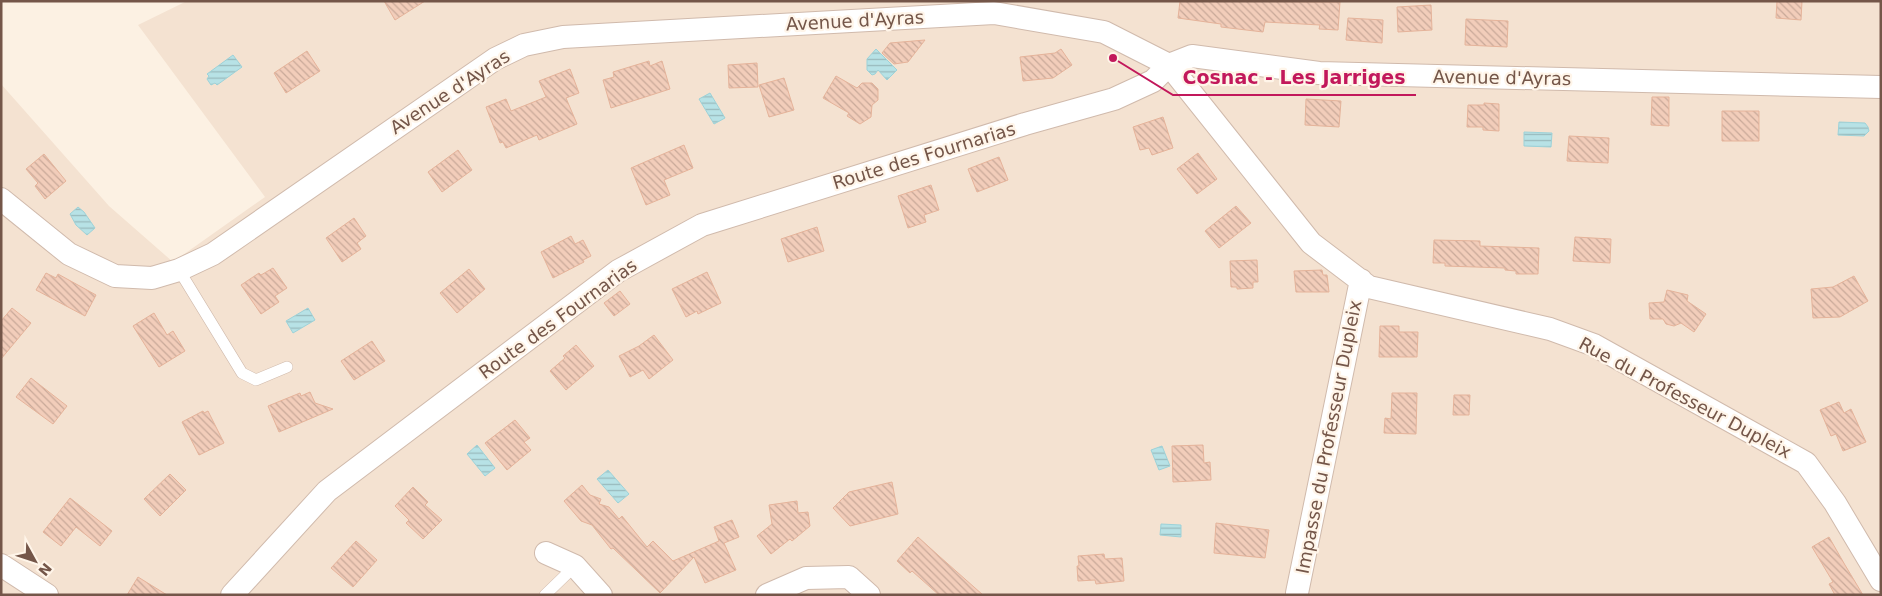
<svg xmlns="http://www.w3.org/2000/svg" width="1882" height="596" font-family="'DejaVu Sans',sans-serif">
<defs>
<pattern id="water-rules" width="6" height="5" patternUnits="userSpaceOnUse" patternTransform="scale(1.25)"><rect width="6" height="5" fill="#b7e2e6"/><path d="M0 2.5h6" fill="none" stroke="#99babc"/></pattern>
<pattern id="building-back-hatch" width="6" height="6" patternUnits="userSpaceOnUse" patternTransform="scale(1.25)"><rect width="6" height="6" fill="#f2cdba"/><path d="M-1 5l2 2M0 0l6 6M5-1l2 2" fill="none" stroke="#c9a999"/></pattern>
</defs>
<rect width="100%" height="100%" fill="#fcf1e3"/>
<path fill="#f4e2d1" d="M187,1H1881V595H1V84L109,206L173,262L265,197L138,25Z"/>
<path fill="url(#water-rules)" stroke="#9dd2d8" d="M876,49L897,70L887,80L878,70L875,74L872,75L867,70V59Z
M233,55L242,67L217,85L215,83L211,85L207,79L209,76L207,74Z
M710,93L725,118L714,124L699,99Z
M1839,122L1865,123L1868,127L1869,131L1864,136L1838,135Z
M1524,132L1552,133L1551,147L1524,146Z
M78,207L84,212L95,228L87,235L76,225L70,214Z
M308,308L315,320L293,333L286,321Z
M477,445L495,468L485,476L467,454Z
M1162,446L1170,466L1159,470L1151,450Z
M608,470L629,494L618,503L597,479Z
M1161,524L1181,525V537L1160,535Z"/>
<path fill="url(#building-back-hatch)" stroke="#e5b39a" d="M384,1H425L395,20Z
M1180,1L1340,2L1338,30L1319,29L1320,25L1265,22L1263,32L1221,27V24L1178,18Z
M1777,1H1802L1801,20L1776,18Z
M1431,5L1432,30L1398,32L1397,7Z
M1348,18L1383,20L1382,43L1346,40Z
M1466,19L1508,21L1507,47L1465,45Z
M925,40L908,62L894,64L882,53L890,43Z
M1061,49L1072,65L1053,78L1023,81L1020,57L1055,53Z
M307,51L320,71L286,93L274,73Z
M649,61L650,66L662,61L670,89L611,108L603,80L614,77L613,72Z
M757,63L758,87L729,88L728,65Z
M570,69L579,93L566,98L577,124L539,140L537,135L506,148L503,142L500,143L486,107L506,99L511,111L546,97L539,81Z
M836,76L857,88L862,83H872L878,89V100L872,105L871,117L860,124L847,116L849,113L823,98Z
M784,78L794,110L769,117L759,85Z
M1652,97H1669V126L1651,125Z
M1306,99L1341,101L1339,127L1305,125Z
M1484,103L1499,104V131L1483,130V127H1467L1468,105H1484Z
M1722,111H1759V141H1722Z
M1163,117L1173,148L1152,155L1149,148L1140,150L1133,127Z
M1569,136L1609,138L1608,163L1567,161Z
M684,145L693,168L664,180L670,195L646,205L631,168Z
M458,150L472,170L442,192L428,172Z
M1198,153L1217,179L1197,194L1177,169Z
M44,154L66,181L45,199L35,186L38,183L26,169Z
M999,157L1008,180L977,192L968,169Z
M931,185L939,210L924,215L926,222L908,228L898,196Z
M1236,206L1251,223L1219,248L1205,231Z
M354,218L366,236L357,243L361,249L342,262L326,238Z
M817,227L824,251L788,262L781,239Z
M571,236L575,244L583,240L591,256L583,260L584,262L553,278L541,252Z
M1575,237L1611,239L1610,263L1573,261Z
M1434,240L1480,241V246L1539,248L1538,274H1516V271L1505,270V268L1445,266V263H1433Z
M1257,260L1258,282H1253V288L1237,289V287H1231L1230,261Z
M273,268L287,288L275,296L279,302L261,314L241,285L259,273L261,275Z
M469,269L485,289L457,313L440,293Z
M1322,270L1323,275H1327L1329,292H1296L1294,271Z
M707,272L721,303L698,314L697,311L686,317L672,289Z
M46,273L56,278L58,274L96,295L85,316L36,290Z
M1854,276L1868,301L1840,317L1813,318L1811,289L1833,287Z
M1667,290L1688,295L1687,301L1706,314L1694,332L1681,323L1674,326L1666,324L1663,319H1650L1649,303L1664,302Z
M620,291L630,304L614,316L604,303Z
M12,308L31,323L1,359V321Z
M154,313L167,335L173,331L185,351L159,367L133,326Z
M1380,326H1399V332H1418L1417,357H1379Z
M654,335L673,360L649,379L643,370L630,377L619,356L639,346Z
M372,341L385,361L354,380L341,361Z
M576,345L594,366L566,390L550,371L565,358L563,356Z
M31,378L67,406L53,424L16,397Z
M310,392L315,403L333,409L279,432L268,406L300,393L301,396Z
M1392,393H1417L1416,434L1384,433L1385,418L1391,419Z
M1454,395H1470L1469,415H1453Z
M1839,402L1844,413L1851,409L1866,442L1843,451L1836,434L1831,436L1820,410Z
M203,411L204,413L208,411L224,443L199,455L182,422Z
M515,420L530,438L524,442L531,450L507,470L485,443Z
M1203,445L1204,463L1210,462L1211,480L1173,482L1172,446Z
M170,474L186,490L160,516L144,499Z
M892,482L898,514L850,526L833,508L849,492Z
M582,485L590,495L601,499L599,504L609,507L619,519L622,516L647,547L653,541L673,561L719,541L714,527L732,520L739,537L724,543L736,570L705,583L694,557L660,593L613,548L611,549L592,525L581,521L564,501Z
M413,487L428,502L425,505L442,520L423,539L406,523L409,520L395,506Z
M70,498L112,531L100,546L76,527L61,546L43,532Z
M797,501L798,513L808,512L810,526L792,541L790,539L771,554L757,536L772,524L769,505Z
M1216,523L1269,530L1265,558L1214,553Z
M918,537L939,556L983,595H939L912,571L910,573L897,561Z
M1829,537L1845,565L1863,595H1835L1829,584L1833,582L1812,547Z
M356,541L377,560L353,587L331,568Z
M1104,554L1105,559L1122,558L1124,581L1096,584L1095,580L1078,581L1077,566H1079L1078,556Z
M138,577L167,595H127Z"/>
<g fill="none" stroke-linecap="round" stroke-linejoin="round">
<g stroke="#d0baac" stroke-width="12">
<path id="service" d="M179,270L242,373L256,380L287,367
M545,595L575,566"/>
</g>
<g stroke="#d0baac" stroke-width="24">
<path id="minor" d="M1,199L69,254L115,276L152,278L179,270L213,254L495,59L524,45L563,37L994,13L1104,32L1169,65L1311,243L1369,287L1550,329L1594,345L1806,463L1835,503L1881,580
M546,553L575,566L601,595
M1,565L47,595
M1297,593L1361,280
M232,595L327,491L618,271L702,225L1025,124L1114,99L1153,81L1169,65L1192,56L1319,73L1881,87
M767,595L806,578L849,577L869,595"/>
</g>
<use href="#service" stroke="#fff" stroke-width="11"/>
<use href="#minor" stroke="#fff" stroke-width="22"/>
</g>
<g text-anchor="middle" stroke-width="4.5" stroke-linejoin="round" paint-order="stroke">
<g font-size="18" fill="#745649" stroke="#fff5e9">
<text transform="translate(855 21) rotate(-3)" y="6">Avenue d'Ayras</text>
<text transform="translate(1502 78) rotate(1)" y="6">Avenue d'Ayras</text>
<text transform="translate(450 92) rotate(-33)" y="6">Avenue d'Ayras</text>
<text transform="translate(924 156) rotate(-17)" y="6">Route des Fournarias</text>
<text transform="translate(558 319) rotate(-36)" y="6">Route des Fournarias</text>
<text transform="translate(1685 398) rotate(28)" y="6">Rue du Professeur Dupleix</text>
<text transform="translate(1329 437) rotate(-79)" y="6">Impasse du Professeur Dupleix</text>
</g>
</g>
<path fill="none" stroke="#c2185b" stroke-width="2" d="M1113 58L1173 95H1416"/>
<circle fill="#c2185b" stroke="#fff5e9" stroke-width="2" cx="1113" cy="58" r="5"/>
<g font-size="19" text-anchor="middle" font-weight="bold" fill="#c2185b" stroke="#fff5e9" stroke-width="4.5" stroke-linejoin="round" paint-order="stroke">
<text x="1294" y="84">Cosnac - Les Jarriges</text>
</g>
<rect width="1882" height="596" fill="none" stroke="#745649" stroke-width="5"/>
<g transform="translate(35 561) rotate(130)" stroke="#fff5e9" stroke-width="4" paint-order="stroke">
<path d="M0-4L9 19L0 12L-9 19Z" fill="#745649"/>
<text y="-8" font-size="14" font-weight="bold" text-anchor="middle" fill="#745649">N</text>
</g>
</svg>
